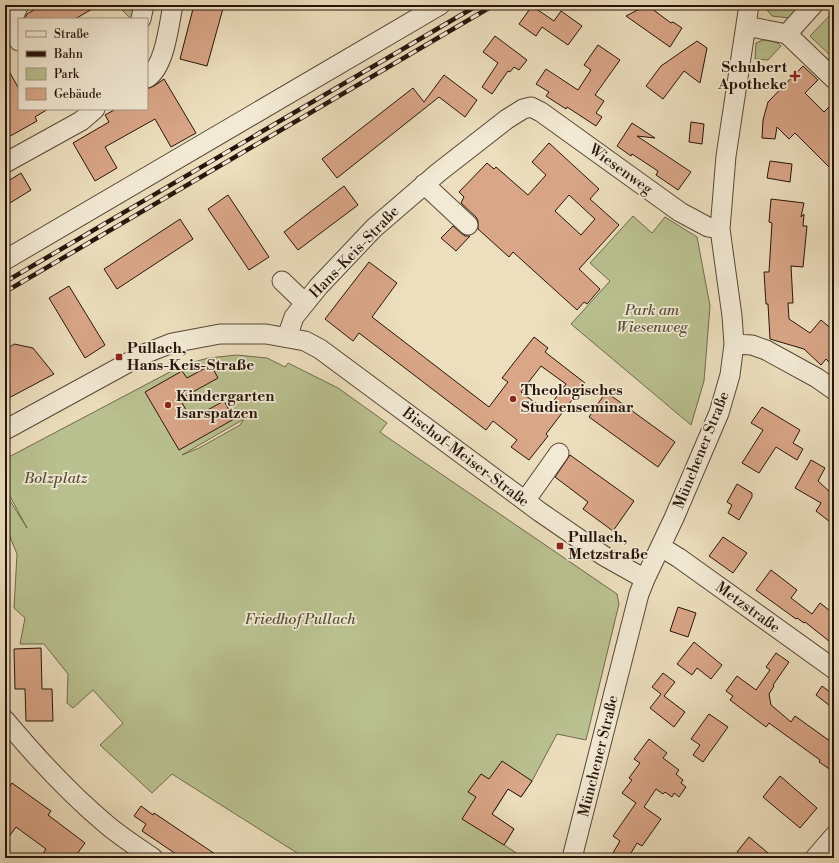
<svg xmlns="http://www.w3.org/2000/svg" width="839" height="863" font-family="'Libre Bodoni',serif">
<rect width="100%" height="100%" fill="#eddfbe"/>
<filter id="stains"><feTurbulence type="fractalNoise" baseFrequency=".005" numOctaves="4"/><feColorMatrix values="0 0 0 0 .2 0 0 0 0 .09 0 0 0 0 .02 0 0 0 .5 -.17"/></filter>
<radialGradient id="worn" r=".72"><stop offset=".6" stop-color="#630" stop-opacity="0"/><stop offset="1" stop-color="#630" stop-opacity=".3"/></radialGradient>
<path fill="#bac190" stroke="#706a4e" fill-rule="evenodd" d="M119,5H135L131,19L124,12Z
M763,5H802L789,18L772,16Z
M834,11V59L810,36Z
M763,40C769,41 777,41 781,46L768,60L755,59L756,43Z
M633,216L652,233L665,217L697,237L710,306L704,381L691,425L571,324L610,281L590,263Z
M237,355L267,358L285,367L288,363L338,388L387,423L380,432L384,435L617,594L619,604L586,740L557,734L532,781L521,797L507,788L505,791L506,792L495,810L490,813L514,829L504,845L524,858H305L172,774L152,793L100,745L123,723L93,690L73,708L67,703L68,674L44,644H20L25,618L14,608L17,554L5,525V501L9,499L27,528L5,487V459L183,365L208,358ZM244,419L240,425L199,448L182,455Z"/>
<path fill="#daa688" stroke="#27140b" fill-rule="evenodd" d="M42,5H99L75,19H25L27,14Z
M194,5H224L207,66L180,59Z
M647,5L671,23L673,22L682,28L670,47L626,16Z
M532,6L554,21L561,11L582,26L568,45L542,27L536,36L519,24Z
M495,36L527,60L519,70L514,67L510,72L508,71L492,94L482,87L498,63L483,52Z
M697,41L707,48L700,83L684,71L663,99L646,86L661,66Z
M598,45L620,60L595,95L604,101L596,113L602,117L596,126L567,107L566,109L546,96L549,92L536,84L546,69L578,90L591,70L584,65Z
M5,64L19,89V109H48L35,117L37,121L5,139Z
M803,66L818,80L805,93L824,112L834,102V172L795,133L789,139L777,127L775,139L762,138L763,120L768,102Z
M444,75L477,100L465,117L439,97L337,178L322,159L413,88L424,102Z
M164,79L196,133L171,147L155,119L105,147L117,168L95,181L73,143L109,122L105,115L116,109H147V89L154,86Z
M691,122L704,124L702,144L689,142Z
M632,123L655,138L637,136L691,172L678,190L656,175L658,171L632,154L631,156L617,146Z
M549,143L599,189L590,199L619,225L579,269L600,289L587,304L584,302L577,310L513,252L509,257L478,229V221L476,217L461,203L464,197L459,192L487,163L494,169L496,167L528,195L546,175L532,162ZM569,195L595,219L581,235L555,211Z
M770,161L792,164L790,182L767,178Z
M21,173L31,190L10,203L5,195V183Z
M344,186L358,205L298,250L284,232Z
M228,195L269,257L249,270L208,209Z
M771,199L804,203L801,217L804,214L803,226H807L803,267L791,266L793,303H788L789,319L810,333L821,320L834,331V367L826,359L821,365L804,349L770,339L768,304H766L764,272H769L772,223L769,222Z
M180,219L193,239L117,289L104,269Z
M453,226L461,233L465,236H470L456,251L441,238Z
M369,262L397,283L372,317L489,407L508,382L502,378L534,337L548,348L545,352L585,383L546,434L548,436L529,460L511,447L517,440L493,421L486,430L359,333L353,341L325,319ZM541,366L566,384L546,411L521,392Z
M69,286L105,345L85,358L49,298Z
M14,344L33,348L54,374L5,400V351Z
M211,365L218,378L180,399L191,419L224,401L234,419L179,450L145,392L182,371L187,378Z
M606,392L675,442L658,467L589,417Z
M762,407L800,430L793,443L803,449L797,460L776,447L759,473L742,463L763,430L751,423Z
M570,455L634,501L613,531L583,509L588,502L555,477Z
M811,460L825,468L818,481L830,492L834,487V525L816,511L821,503L795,488Z
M737,484L752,493V497L739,520L728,513L732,505L727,502Z
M723,537L747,553L733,573L709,556Z
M771,570L797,590L791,598L812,614L820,603L834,614V645L805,622L804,623L797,618L796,619L756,590Z
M678,607L696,613L688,637L670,631Z
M694,642L722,665L711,679L697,668L692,675L677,664Z
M41,648L42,689H52L53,721H26L25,689H15L14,649Z
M776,653L789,662L773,685L774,686L769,694L771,705L791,722L795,716L834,744V772L819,762L820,760L769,723L766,727L730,700L733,696L726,691L737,676L756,690L770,670L766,667Z
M663,673L675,682L664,696L685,712L674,727L650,708L661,694L652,687Z
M822,686L834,695V709L816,695Z
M709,714L728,727L703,762L693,755L700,745L691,739Z
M649,739L667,753L663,758L679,770L676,774L683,780L681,783L686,787L679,797L674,793L672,797L665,792L663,794L656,789L644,807L661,819L642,846L637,843L628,858H610L620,841L613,836L636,803L622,793L632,780L629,778L640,763L634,759Z
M502,761L532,781L521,797L508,789L492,814L514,829L504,845L462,819L476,797L468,792L481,774L489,779Z
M780,776L817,808L800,828L763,797Z
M12,783L51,811L48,815L85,843L74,858H40L46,849L16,827L5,842V793Z
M141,806L153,815L154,813L221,858H182L142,831L146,824L134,816Z
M749,837L774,858H744L737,852Z"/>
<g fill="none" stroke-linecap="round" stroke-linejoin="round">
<g stroke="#584738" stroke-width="21">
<path id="minor" d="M19,5C11,19 10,27 19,41
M141,19L144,5
M746,26L787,34L834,79
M787,34L813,5
M147,78C165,67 169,24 173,5
M5,163L81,121L95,109
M424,184L468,225
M5,260L440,5
M282,281L305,303
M287,337L294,317L319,286L374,228L439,172L507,119L523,109L531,107L541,112L680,212L708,227L720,229
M734,344L752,345L766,350L817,378L834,390
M5,430L144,354L172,343L220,334H266L305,341L320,349L540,512L604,556L645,579
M525,501L559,453
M661,547L679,558L834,669
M5,720C36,757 69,793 106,824C120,836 137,847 153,858
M572,858L639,594L645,579L674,518L719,413L730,375L734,344L732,316L720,229L726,156L749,5
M815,858L834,836"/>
</g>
<use href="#minor" stroke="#f3ead5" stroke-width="19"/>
<g stroke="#27140b" stroke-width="4.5">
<path id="rail" d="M5,282L478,5
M5,292L494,5"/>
</g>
<use href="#rail" stroke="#f3ead5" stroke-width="3" stroke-dasharray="9" stroke-linecap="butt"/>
</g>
<g fill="#8f2418" stroke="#f3ead5" stroke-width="1.5">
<path d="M793 70h4v4h4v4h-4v4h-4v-4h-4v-4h4z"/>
<rect x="115" y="353" width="8" height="8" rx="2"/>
<circle cx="513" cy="399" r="4"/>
<circle cx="168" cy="405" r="4"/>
<rect x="556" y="542" width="8" height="8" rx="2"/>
</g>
<g text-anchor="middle" stroke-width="3.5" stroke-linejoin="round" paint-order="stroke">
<g font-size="15" font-weight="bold" fill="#27140b" stroke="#f3ead5" text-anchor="start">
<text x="787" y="72" text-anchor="end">Schubert<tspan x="787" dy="17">Apotheke</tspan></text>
<text x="127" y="353">Pullach,<tspan x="127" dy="17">Hans-Keis-Straße</tspan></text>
<text x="521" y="395">Theologisches<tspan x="521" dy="17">Studienseminar</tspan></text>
<text x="176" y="401">Kindergarten<tspan x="176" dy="17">Isarspatzen</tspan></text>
<text x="568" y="542">Pullach,<tspan x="568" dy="17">Metzstraße</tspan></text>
</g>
<g font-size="15" fill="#27140b" stroke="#f3ead5">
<text transform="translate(621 169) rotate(36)" y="5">Wiesenweg</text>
<text transform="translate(354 252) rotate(-46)" y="5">Hans-Keis-Straße</text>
<text transform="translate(701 450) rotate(-68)" y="5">Münchener Straße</text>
<text transform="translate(466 457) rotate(37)" y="5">Bischof-Meiser-Straße</text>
<text transform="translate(748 607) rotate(36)" y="5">Metzstraße</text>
<text transform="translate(598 756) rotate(-76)" y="5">Münchener Straße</text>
</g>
<g font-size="15" font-style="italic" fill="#5a513a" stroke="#f3ead5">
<text x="652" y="315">Park am<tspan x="652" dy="17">Wiesenweg</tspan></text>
<text x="56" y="483">Bolzplatz</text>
<text x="300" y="624">Friedhof Pullach</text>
</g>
</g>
<rect width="839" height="863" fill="none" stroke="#eddfbe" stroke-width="20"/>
<rect x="6" y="6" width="827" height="851" fill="none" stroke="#27140b" stroke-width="2"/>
<rect x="10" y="10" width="819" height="843" fill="none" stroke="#27140b"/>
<rect x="18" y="18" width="130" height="92" fill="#f3ead5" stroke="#a19484"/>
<rect x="26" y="31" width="20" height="6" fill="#f3ead5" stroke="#a19484"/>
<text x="54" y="38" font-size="12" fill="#27140b">Straße</text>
<rect x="26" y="51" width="20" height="6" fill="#27140b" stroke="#a19484"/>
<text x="54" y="58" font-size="12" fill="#27140b">Bahn</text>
<rect x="26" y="68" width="20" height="12" fill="#bac190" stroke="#a19484"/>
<text x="54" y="78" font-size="12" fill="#27140b">Park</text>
<rect x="26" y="88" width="20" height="12" fill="#daa688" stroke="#a19484"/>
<text x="54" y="98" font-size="12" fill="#27140b">Gebäude</text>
<rect width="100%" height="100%" filter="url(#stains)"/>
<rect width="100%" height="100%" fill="url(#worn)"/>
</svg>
